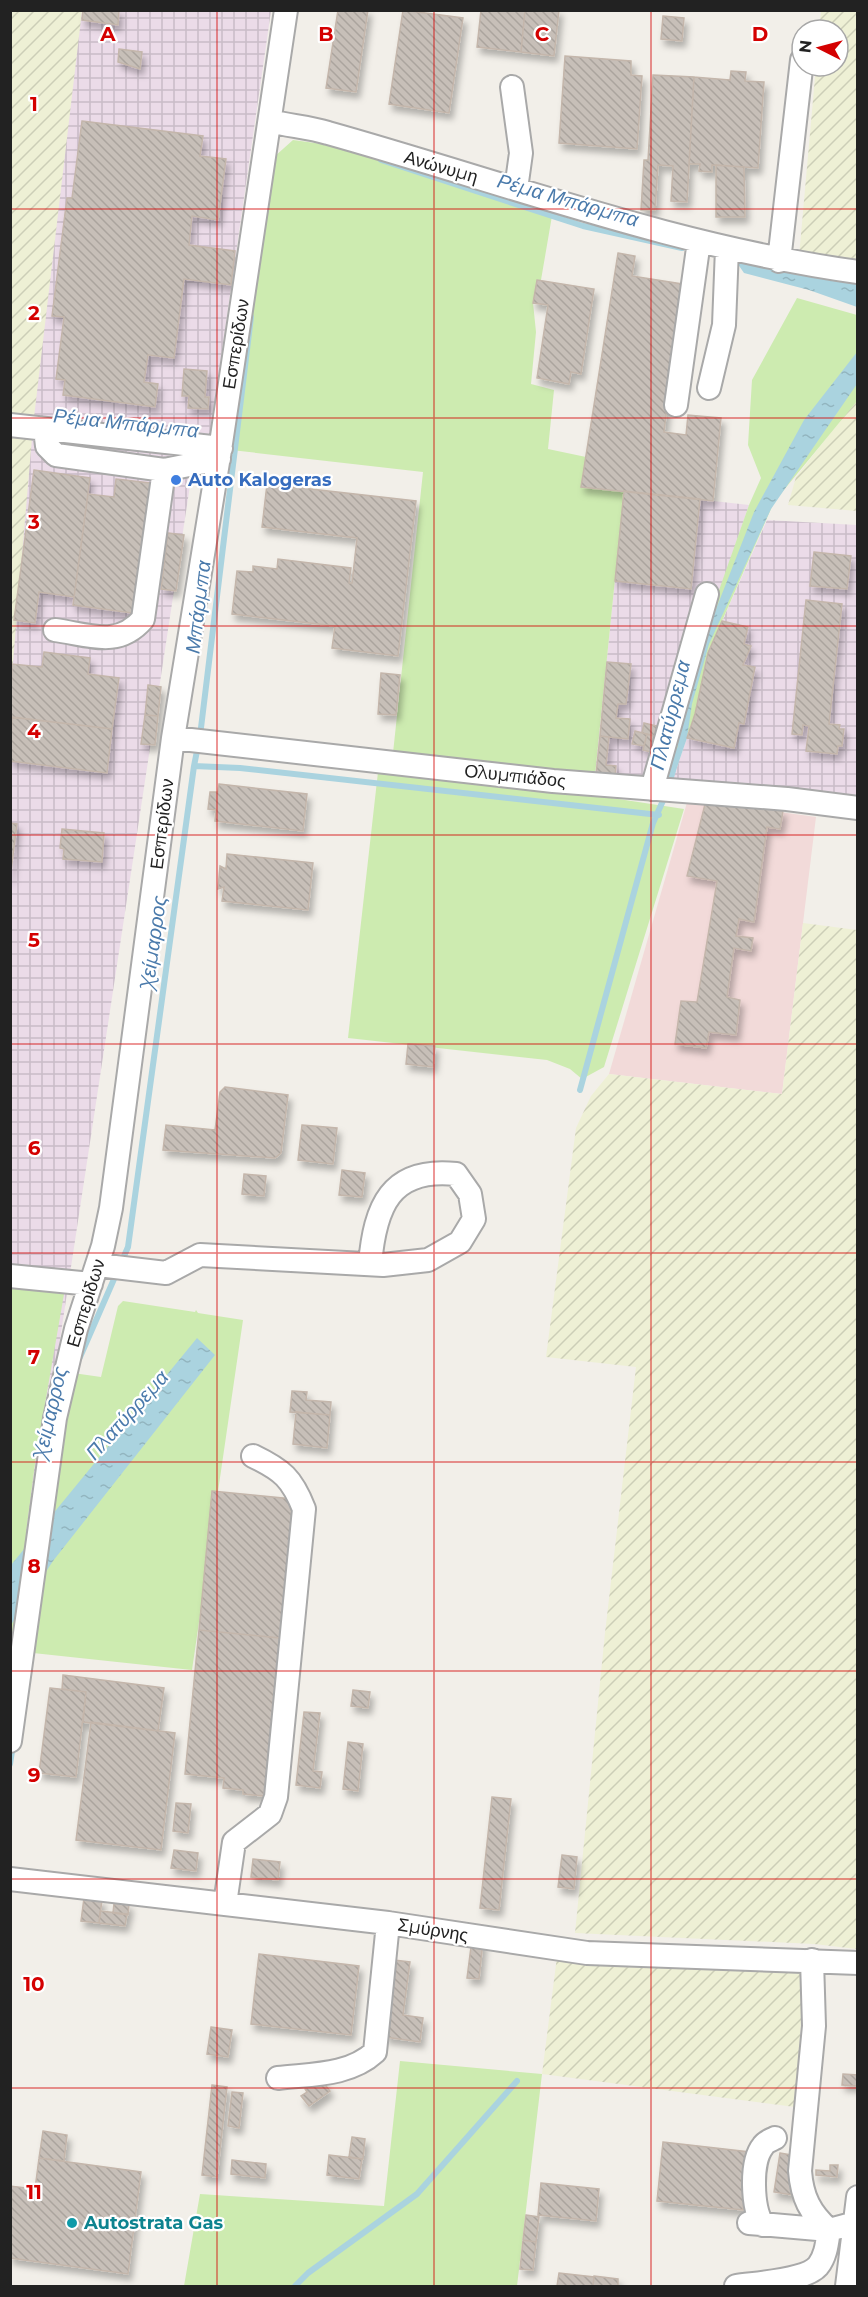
<svg xmlns="http://www.w3.org/2000/svg" width="868" height="2297" font-family="Montserrat,sans-serif">
<defs>
<pattern id="industrial-grid" width="8" height="8" patternUnits="userSpaceOnUse" patternTransform="scale(1.5)"><rect width="8" height="8" fill="#ebdbe8"/><path d="M0 4h8M4 0v8" fill="none" stroke="#c9bcc7"/></pattern>
<pattern id="farmland-furrows" width="10" height="10" patternUnits="userSpaceOnUse" patternTransform="scale(1.5)"><rect width="10" height="10" fill="#eef0d5"/><path d="M-1 1l2-2M0 10L10 0M9 11l2-2" fill="none" stroke="#ccceb7"/></pattern>
<pattern id="water-ripples" width="26" height="14" patternUnits="userSpaceOnUse" patternTransform="scale(1.5)"><rect width="26" height="14" fill="#aad3df"/><path d="M2 4q2-2 4 0t4 0M15 11q2-2 4 0t4 0" fill="none" stroke="#92b5bf"/></pattern>
<pattern id="building-back-hatch" width="6" height="6" patternUnits="userSpaceOnUse" patternTransform="scale(1.5)"><rect width="6" height="6" fill="#c7bfb8"/><path d="M-1 5l2 2M0 0l6 6M5-1l2 2" fill="none" stroke="#aba49e"/></pattern>
<filter id="shadow"><feDropShadow dx="3.5" dy="6" stdDeviation="3" flood-color="#0004"/></filter>
</defs>
<rect width="100%" height="100%" fill="#f2efe9"/>
<path fill="#f2dad9" d="M688,799L816,817L782,1094L609,1074Z"/>
<path fill="url(#industrial-grid)" d="M11,11H271L208,447L196,446L57,1359L35,1474L11,1664Z
M624,491L749,505L718,596L652,765L640,779L595,775Z
M767,520L857,525V796L672,782L695,714L708,653Z"/>
<path fill="url(#farmland-furrows)" d="M11,11H82L33,426L11,686Z
M821,11H857V274L798,268L816,66H838V30H819Z
M857,399V511L788,505L796,477Z
M803,923L857,930V1949L814,1944L575,1933L605,1633L636,1367L546,1357L576,1128L591,1096L609,1074L782,1094Z
M558,1949L805,1967L795,2107L542,2074Z"/>
<path fill="#cdebb0" d="M293,140L322,144L553,210L541,280H537L533,303L536,332L531,384L554,390L548,449L586,457L581,487L624,491L595,775L393,753L423,472L231,450L274,157Z
M797,298L857,315V401L774,502L708,653L695,714L670,783L692,667L749,505L761,478L748,445L752,380Z
M378,772L579,793L684,809L604,1067L582,1079L570,1069L547,1060L348,1038Z
M11,1288L64,1294L36,1456L26,1533L37,1520L73,1373L101,1377L118,1306L123,1301L195,1312L196,1310L198,1313L243,1320L192,1670L33,1653L37,1596L15,1622L11,1654Z
M400,2061L542,2074L517,2286H184L200,2194L384,2206Z"/>
<path fill="url(#water-ripples)" d="M735,260L811,277L857,281V307L809,290L744,273Z
M857,352V384L771,509L709,644L692,704L687,738L672,782L682,718L702,645L754,512L804,420Z
M197,1338L215,1355L53,1561L11,1625V1565Z"/>
<g fill="none" stroke-linecap="round" stroke-linejoin="round">
<path stroke="#aad3df" stroke-width="6" d="M381,160L583,226L682,248
M792,272L829,278
M200,736L251,317
M194,766L198,746
M669,785L678,751
M580,1090L653,823L666,794
M80,1357L128,1247L194,766L240,768L659,815
M10,1764L13,1745
M295,2286L308,2273L417,2194L517,2081"/>
</g>
<path fill="url(#building-back-hatch)" stroke="#c4b6ab" stroke-width="1.5" filter="url(#shadow)" d="M83,10H119L118,25L82,20Z
M338,10H368L356,92L326,88Z
M403,10L463,18L449,113L389,104Z
M481,10H525L521,52L477,47Z
M525,10H559L554,56L521,52Z
M663,16L684,18L682,41L661,39Z
M119,49L142,52L140,69L118,62Z
M565,56L631,61V75L642,76L637,149L559,143Z
M731,71L746,72L745,81L764,82L758,168L712,165V172L699,171L700,164H689L694,77L730,80Z
M653,75L694,77L687,202L671,201L673,166L658,165L655,210H641L644,160H648Z
M82,121L203,136L200,156L226,159L218,220L192,216L189,245L235,251L231,285L184,279L174,358L148,355L144,382L158,384L155,407L63,395L65,380L56,379L64,317L52,316L67,198H72Z
M716,165L744,167L745,217H716Z
M618,253L635,256L632,276L682,284L664,432L686,435L688,415L721,418L713,501L581,487Z
M537,280L594,289L581,374L571,372L569,384L537,378L548,305L533,303Z
M184,369L207,371L205,397H209L208,409L188,408L189,396H182Z
M34,470L90,478L74,597L39,592L35,623L14,620Z
M116,479L150,483L132,613L73,605L88,494L114,497Z
M267,484L416,501L398,656L332,648L335,626L232,614L237,571L253,572V566L277,569L278,559L351,568L349,583H352L357,538L262,527Z
M624,491L700,499L691,589L615,581Z
M168,533L184,535L176,591L161,589Z
M814,552L851,556L847,589L810,586Z
M806,600L842,604L829,724L840,725L839,729H844L842,746H838L837,754L806,751L809,726L803,725L802,735L792,734Z
M722,621L748,627L744,644L751,646L743,665L755,667L744,724L739,723L734,748L687,738L695,714L708,653Z
M44,652L90,658L88,674L119,678L112,729L10,717L12,664L42,667Z
M607,662L631,664L626,704H618L616,718L630,719L628,739L600,736Z
M381,673L400,675L396,715L378,714Z
M148,685L161,687L158,716L145,715Z
M145,715L158,716L155,745L141,744Z
M12,717L112,729L107,773L10,761Z
M644,723L661,727L658,737L642,733Z
M635,731L647,734L644,746L632,744Z
M647,734L658,737L655,753L643,750Z
M600,736L609,737L606,765L616,766L615,777L596,775Z
M219,784L307,794L303,831L215,821L216,810L208,809L210,792H218Z
M706,800L783,811L780,829L767,827L754,922L739,919L736,936L753,938L751,951L734,948L727,997L740,1000L736,1035L709,1032L706,1048L675,1044L681,1001L697,1002L717,881L687,876Z
M10,823L17,824L10,879Z
M62,829L104,833L102,862L63,859L64,849L60,848Z
M227,854L313,863L308,910L222,901L224,887L218,889L220,866L226,869Z
M408,1044L435,1046L433,1067L406,1064Z
M225,1087L288,1095L281,1153L275,1158L163,1150L166,1125L215,1130L220,1092Z
M302,1125L337,1128L333,1164L298,1160Z
M342,1170L365,1173L362,1197L339,1195Z
M244,1174L266,1176L264,1196L242,1194Z
M292,1391L307,1392L306,1400L331,1402L330,1415L290,1412Z
M296,1412L330,1415L327,1448L293,1444Z
M212,1491L293,1499L280,1638L199,1630Z
M199,1630L280,1638L264,1796L243,1794V1790L223,1788L224,1778L185,1774Z
M63,1675L164,1688L158,1731L83,1722L86,1692L62,1689Z
M50,1688L86,1692L76,1777L39,1773Z
M353,1690L370,1692L368,1708L351,1706Z
M304,1712L320,1713L313,1771L322,1772L320,1788L296,1785Z
M91,1722L175,1733L161,1850L76,1840Z
M348,1742L363,1744L358,1791L343,1789Z
M492,1797L511,1799L499,1910L480,1908Z
M176,1803L191,1804L188,1833L173,1831Z
M174,1850L198,1853L196,1871L171,1868Z
M562,1855L577,1857L574,1889L558,1887Z
M253,1859L280,1862L278,1880L251,1877Z
M84,1898L102,1900L99,1923L81,1921Z
M114,1903L129,1904L128,1915L113,1913Z
M100,1911L127,1914L125,1926L99,1923Z
M472,1939L483,1941L479,1979L467,1978Z
M259,1954L359,1966L351,2035L251,2024Z
M394,1960L410,1962L403,2015L423,2018L420,2042L385,2037Z
M211,2027L232,2030L228,2057L207,2054Z
M843,2074L858,2075V2086L842,2085Z
M320,2078L330,2091L309,2106L301,2096L307,2092L305,2089Z
M212,2085L227,2087L217,2177L202,2175Z
M232,2092L243,2093L239,2128L228,2126Z
M43,2131L67,2135L64,2161L39,2158Z
M352,2137L365,2139L363,2159L349,2157Z
M663,2142L750,2152L743,2210L657,2201Z
M780,2153L798,2156L792,2195L774,2192Z
M329,2155L362,2159L359,2179L327,2175Z
M39,2158L141,2172L128,2274L10,2258V2186L35,2189Z
M232,2160L266,2164L265,2178L231,2174Z
M830,2165H838L837,2177L816,2175V2170L830,2171Z
M541,2183L599,2189L596,2221L538,2215Z
M526,2215L539,2217L536,2242L523,2240Z
M523,2240L536,2242L533,2270L520,2269Z
M559,2273L594,2277L593,2286H557Z
M594,2276L618,2279V2286H593Z"/>
<g fill="none" stroke-linecap="round" stroke-linejoin="round">
<g stroke="#a9a9a9" stroke-width="26">
<path id="minor" d="M512,87L521,153L516,189
M270,121C289,126 309,127 328,133C503,182 676,247 858,272
M779,261L802,60
M709,388L724,325L727,248
M676,405L699,241
M10,425L221,448
M45,429L47,446L56,455L164,470
M55,630C90,635 118,648 143,619L164,470L219,459
M173,738L553,781L787,799L858,808
M652,789L707,594
M98,1265L166,1273L200,1255L383,1265L428,1260L460,1242L474,1219L470,1194L456,1174C390,1167 375,1207 370,1264
M10,1276L91,1284
M10,1741L55,1418L76,1329L103,1246L111,1208L173,738L220,450L286,10
M10,1879L388,1923L587,1953L858,1963
M225,1904L234,1842L270,1814L276,1797L304,1509C292,1478 282,1470 253,1456
M812,1960L814,2026L800,2171C802,2197 810,2213 829,2230
M278,2078C311,2074 349,2076 375,2052L388,1923
M749,2223L829,2230L855,2223
M763,2225C752,2208 750,2162 763,2146C765,2142 771,2140 775,2138
M736,2286C755,2283 805,2281 818,2266C826,2256 827,2243 829,2230
M847,2286L858,2197"/>
</g>
<use href="#minor" stroke="#fff" stroke-width="22"/>
</g>
<path fill="none" stroke="#d40000" stroke-width="1.5" stroke-opacity="0.55" d="M217,10V2286M434,10V2286M651,10V2286M10,209H858M10,418H858M10,626H858M10,835H858M10,1044H858M10,1253H858M10,1462H858M10,1671H858M10,1879H858M10,2088H858"/>
<circle fill="#3f7fe0" stroke="#fff" stroke-width="2" cx="176" cy="480" r="6"/>
<circle fill="#0f9aa8" stroke="#fff" stroke-width="2" cx="72" cy="2223" r="6"/>
<g text-anchor="middle" stroke-width="4.5" stroke-linejoin="round" paint-order="stroke">
<g font-size="18" fill="#222" stroke="#fff">
<text transform="translate(441 167) rotate(16)" y="6">Ανώνυμη</text>
<text transform="translate(236 344) rotate(-81)" y="6">Εσπερίδων</text>
<text transform="translate(515 776) rotate(6)" y="6">Ολυμπιάδος</text>
<text transform="translate(162 824) rotate(-83)" y="6">Εσπερίδων</text>
<text transform="translate(86 1303) rotate(-73)" y="6">Εσπερίδων</text>
<text transform="translate(433 1930) rotate(9)" y="6">Σμύρνης</text>
</g>
<g font-size="18" font-weight="bold" fill="#366cbe" stroke="#fff" text-anchor="start">
<text x="188" y="486">Auto Kalogeras</text>
</g>
<g font-size="18" font-weight="bold" fill="#0d838f" stroke="#fff" text-anchor="start">
<text x="84" y="2229">Autostrata Gas</text>
</g>
<g font-size="20" font-style="italic" fill="#4a7aab" stroke="#fff">
<text transform="translate(568 200) rotate(16)" y="7">Ρέμα Μπάρμπα</text>
<text transform="translate(126 423) rotate(6)" y="7">Ρέμα Μπάρμπα</text>
<text transform="translate(198 607) rotate(-83)" y="7">Μπάρμπα</text>
<text transform="translate(670 715) rotate(-76)" y="7">Πλατύρρεμα</text>
<text transform="translate(153 942) rotate(-82)" y="7">Χείμαρρος</text>
<text transform="translate(50 1412) rotate(-77)" y="7">Χείμαρρος</text>
<text transform="translate(127 1415) rotate(-48)" y="7">Πλατύρρεμα</text>
</g>
</g>
<g font-size="20" text-anchor="middle" font-weight="bold" fill="#d40000" stroke="#fff" stroke-width="4.5" stroke-linejoin="round" paint-order="stroke">
<text x="108" y="41">A</text>
<text x="326" y="41">B</text>
<text x="542" y="41">C</text>
<text x="760" y="41">D</text>
<text x="34" y="111">1</text>
<text x="34" y="320">2</text>
<text x="34" y="529">3</text>
<text x="34" y="738">4</text>
<text x="34" y="947">5</text>
<text x="34" y="1155">6</text>
<text x="34" y="1364">7</text>
<text x="34" y="1573">8</text>
<text x="34" y="1782">9</text>
<text x="34" y="1991">10</text>
<text x="34" y="2199">11</text>
</g>
<rect width="868" height="2297" fill="none" stroke="#222222" stroke-width="24"/>
<g transform="translate(820 48) rotate(276)"><circle r="28" fill="#ffffff" stroke="#a7a7a7" stroke-width="1.5"/>
<path d="M0-4.5L10 22L0 15L-10 22Z" fill="#d40000"/>
<text y="-9" font-size="16" font-weight="bold" text-anchor="middle" fill="#222222">N</text>
</g>
</svg>
